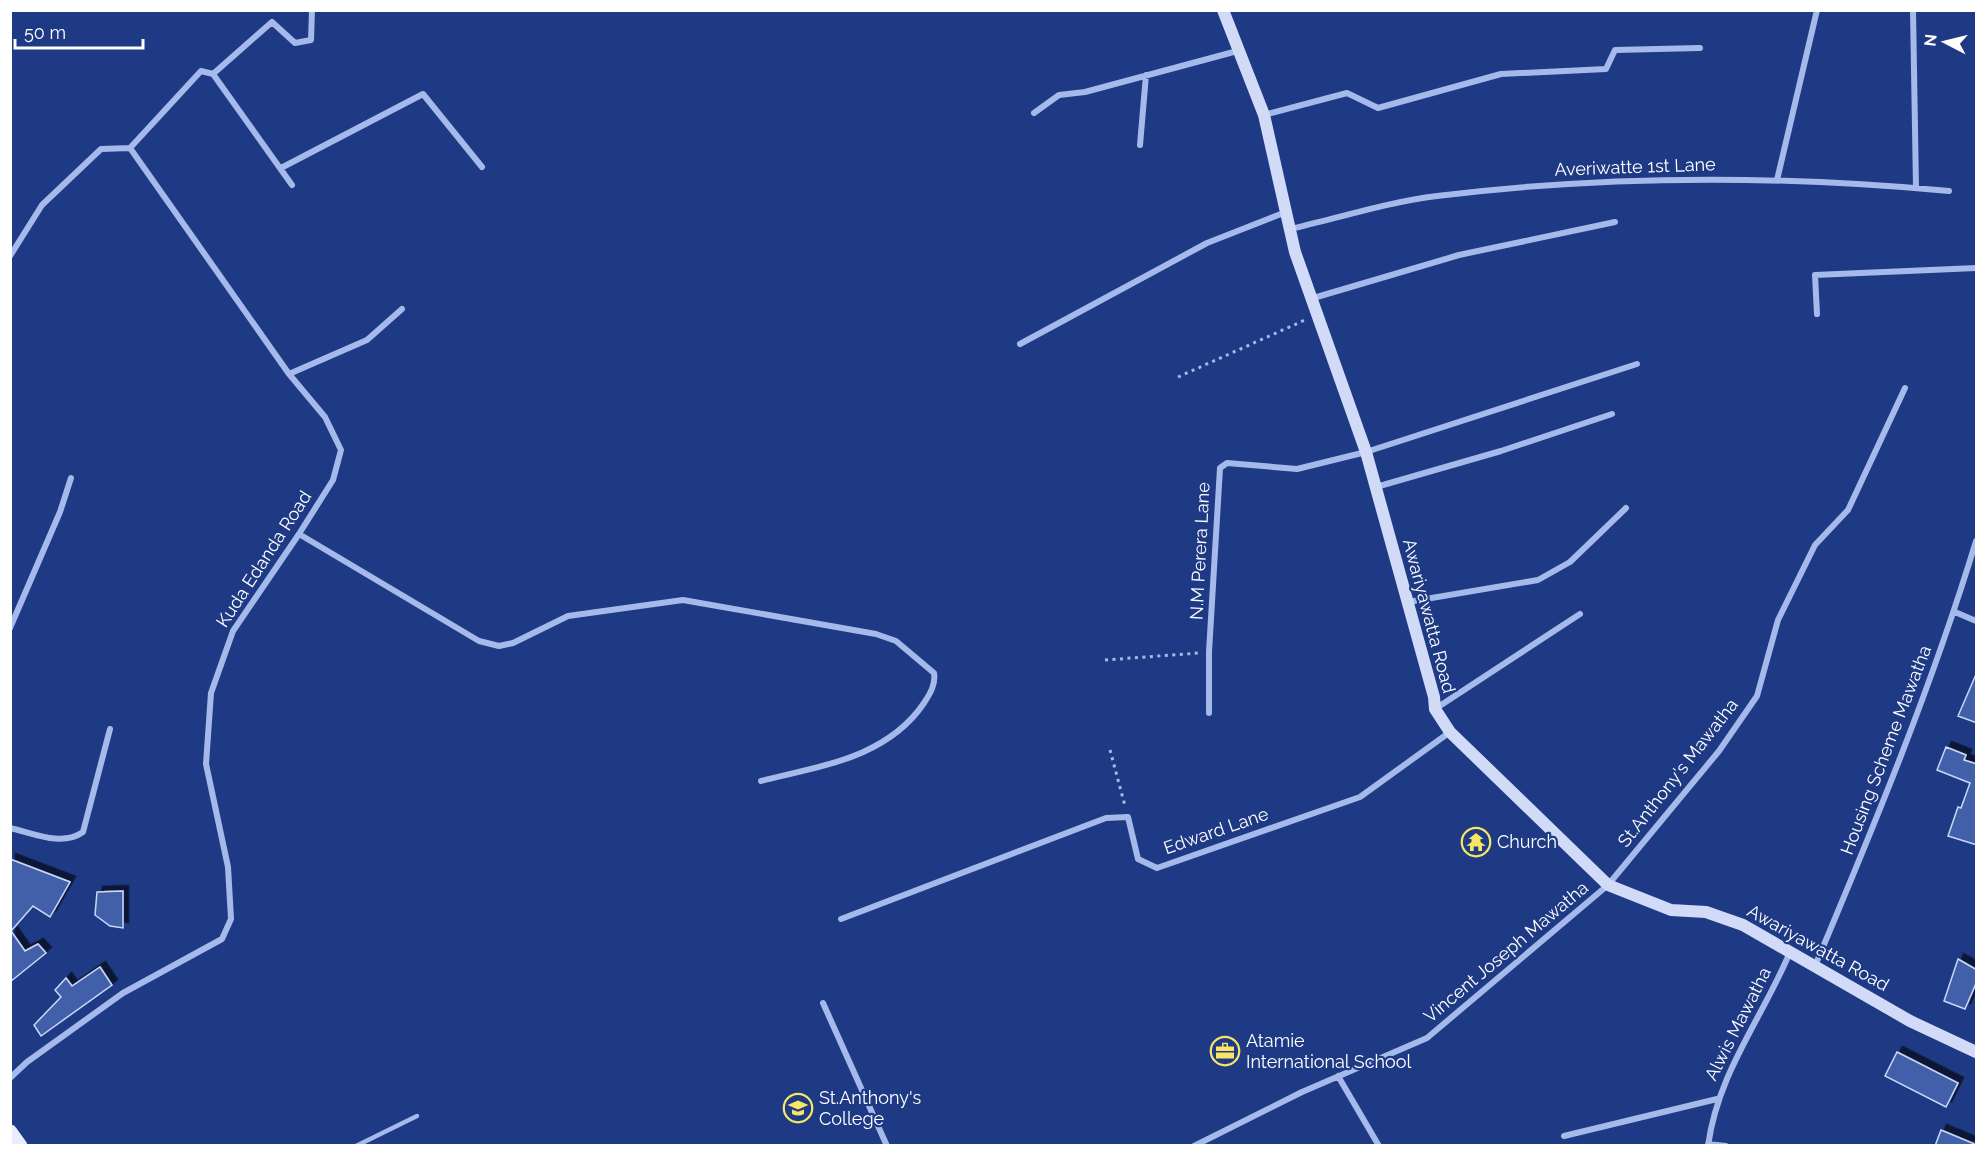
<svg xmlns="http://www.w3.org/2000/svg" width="1987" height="1156" font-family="Raleway,sans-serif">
<defs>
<filter id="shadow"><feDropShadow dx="5.5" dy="-5.5" stdDeviation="0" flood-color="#0009"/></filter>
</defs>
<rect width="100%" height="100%" fill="#1e3a84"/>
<path fill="#4361aa" stroke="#cad7f7" stroke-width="1.5" filter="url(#shadow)" d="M1977,672V723L1958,716Z
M1946,747L1966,755L1964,760L1977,764V845L1948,836L1958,807L1961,808L1970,783L1937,770Z
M10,859L70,882L50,917L33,906L11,931L25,951L38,944L46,953L10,982Z
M123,891V928L110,926L95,915L97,892Z
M1958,959L1977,970V981L1965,1009L1944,1001Z
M100,967L112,985L41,1036L34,1025L61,997L55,990L66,978L72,986Z
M1897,1052L1958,1083L1946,1107L1885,1076Z
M1941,1130L1977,1145V1146H1935Z"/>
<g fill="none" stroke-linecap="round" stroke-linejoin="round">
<path stroke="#a5b9ea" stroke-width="3" stroke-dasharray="3 4.5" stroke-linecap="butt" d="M1178,377L1305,320
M1105,660L1199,653
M1110,750L1125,806"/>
<path stroke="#a5b9ea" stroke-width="4.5" d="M356,1146L417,1116"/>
<path stroke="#a5b9ea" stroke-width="6" d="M1913,10L1916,188
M213,74L272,22L295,43L311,40L312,10
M1034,113L1059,95L1085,92L1241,50
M1264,115L1347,93L1378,108L1501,74L1606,69L1615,50L1700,48
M1140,145L1146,75
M281,168L423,94L482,167
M1777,180L1817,10
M1290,229C1338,218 1388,202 1437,196C1607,175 1777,175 1949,191
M10,256L42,205L101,149L130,148L201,71L213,74L292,185
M1310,299L1459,255L1615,222
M1817,314L1815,275L1976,268
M1020,344L1207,243L1286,212
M289,374L367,340L402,309
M1376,487L1501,451L1612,414
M299,534L479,641L499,646L513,643L568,616L683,600L876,634L896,641L934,673C936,684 930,694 924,703C887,758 820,766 761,781
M1408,602L1538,580L1570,562L1626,508
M1955,612L1976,621
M10,628L60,512L71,478
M1435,709L1580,614
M1209,713V652L1220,468L1227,463L1297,469L1366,452L1637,364
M10,828C33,833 62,847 83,832L110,729
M841,919L1106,818L1128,817L1138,859L1157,868L1360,797L1450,732
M1815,966C1874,826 1932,686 1976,541
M823,1003L887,1146
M1338,1076L1379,1146
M10,1078L27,1062L123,993L222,939L231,919L228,867L206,764L211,693L233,631L299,534L333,480L341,450L325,417L289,374L130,148
M1564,1136L1717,1099
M1708,1144L1726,1146
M1194,1146L1302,1092L1427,1038L1608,885L1719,751L1757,696L1778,620L1815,545L1848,510L1905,388
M1708,1146C1718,1072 1762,1019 1790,952"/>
<path stroke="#d1dbf7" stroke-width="12" d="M1223,10L1264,115L1295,252L1366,452L1434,697L1435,709L1450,732L1608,885L1671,910L1706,912L1743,925L1910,1021L1976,1052"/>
<path stroke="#e9eefe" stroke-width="15" d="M10,1132L20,1146"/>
</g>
<defs>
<g id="temple-ring" transform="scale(1.5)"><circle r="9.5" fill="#1e3a84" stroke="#f8e565" stroke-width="1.5"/><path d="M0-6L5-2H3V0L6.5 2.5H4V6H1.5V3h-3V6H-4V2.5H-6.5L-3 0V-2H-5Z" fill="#f8e565"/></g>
<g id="office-ring" transform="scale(1.5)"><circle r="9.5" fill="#1e3a84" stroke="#f8e565" stroke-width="1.5"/><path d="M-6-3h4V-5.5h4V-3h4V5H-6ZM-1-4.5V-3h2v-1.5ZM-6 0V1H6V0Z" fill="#f8e565"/></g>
<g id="school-ring" transform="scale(1.5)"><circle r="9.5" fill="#1e3a84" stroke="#f8e565" stroke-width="1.5"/><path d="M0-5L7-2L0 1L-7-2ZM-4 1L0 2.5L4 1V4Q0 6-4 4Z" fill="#f8e565"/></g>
</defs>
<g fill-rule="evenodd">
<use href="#temple-ring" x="1476" y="842"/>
<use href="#office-ring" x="1225" y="1051"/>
<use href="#school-ring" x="798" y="1108"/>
</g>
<g text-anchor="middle" stroke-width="4.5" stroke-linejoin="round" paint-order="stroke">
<g font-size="18" fill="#fff" stroke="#1e3a84">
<text transform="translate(1635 167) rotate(-2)" y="6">Averiwatte 1st Lane</text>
<text transform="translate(1200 551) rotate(-87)" y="6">N.M Perera Lane</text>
<text transform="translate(264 559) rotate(-57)" y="6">Kuda Edanda Road</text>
<text transform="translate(1429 616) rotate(75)" y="6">Awariyawatta Road</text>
<text transform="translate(1886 750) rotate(-69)" y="6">Housing Scheme Mawatha</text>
<text transform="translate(1678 773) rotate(-52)" y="6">St.Anthony's Mawatha</text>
<text transform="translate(1216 831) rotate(-19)" y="6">Edward Lane</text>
<text transform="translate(1818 948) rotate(29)" y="6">Awariyawatta Road</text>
<text transform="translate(1506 952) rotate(-40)" y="6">Vincent Joseph Mawatha</text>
<text transform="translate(1738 1024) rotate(-63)" y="6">Alwis Mawatha</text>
</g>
<g font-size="18" fill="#fff" stroke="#1e3a84" text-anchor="start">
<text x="1497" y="848">Church</text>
<text x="1246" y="1047">Atamie<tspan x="1246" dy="21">International School</tspan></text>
<text x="819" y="1104">St.Anthony's<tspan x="819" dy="21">College</tspan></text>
</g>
</g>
<rect width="1987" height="1156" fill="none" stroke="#ffffff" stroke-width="24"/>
<g transform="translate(1945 42) rotate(277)" stroke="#1e3a84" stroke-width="4.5" paint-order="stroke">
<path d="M0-4.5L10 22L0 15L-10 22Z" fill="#ffffff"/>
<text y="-9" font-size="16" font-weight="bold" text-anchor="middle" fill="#ffffff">N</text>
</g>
<path d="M15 39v9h128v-9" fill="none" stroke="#ffffff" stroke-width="3"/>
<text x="24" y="39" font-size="18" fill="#ffffff" stroke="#1e3a84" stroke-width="4.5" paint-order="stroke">50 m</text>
</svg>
